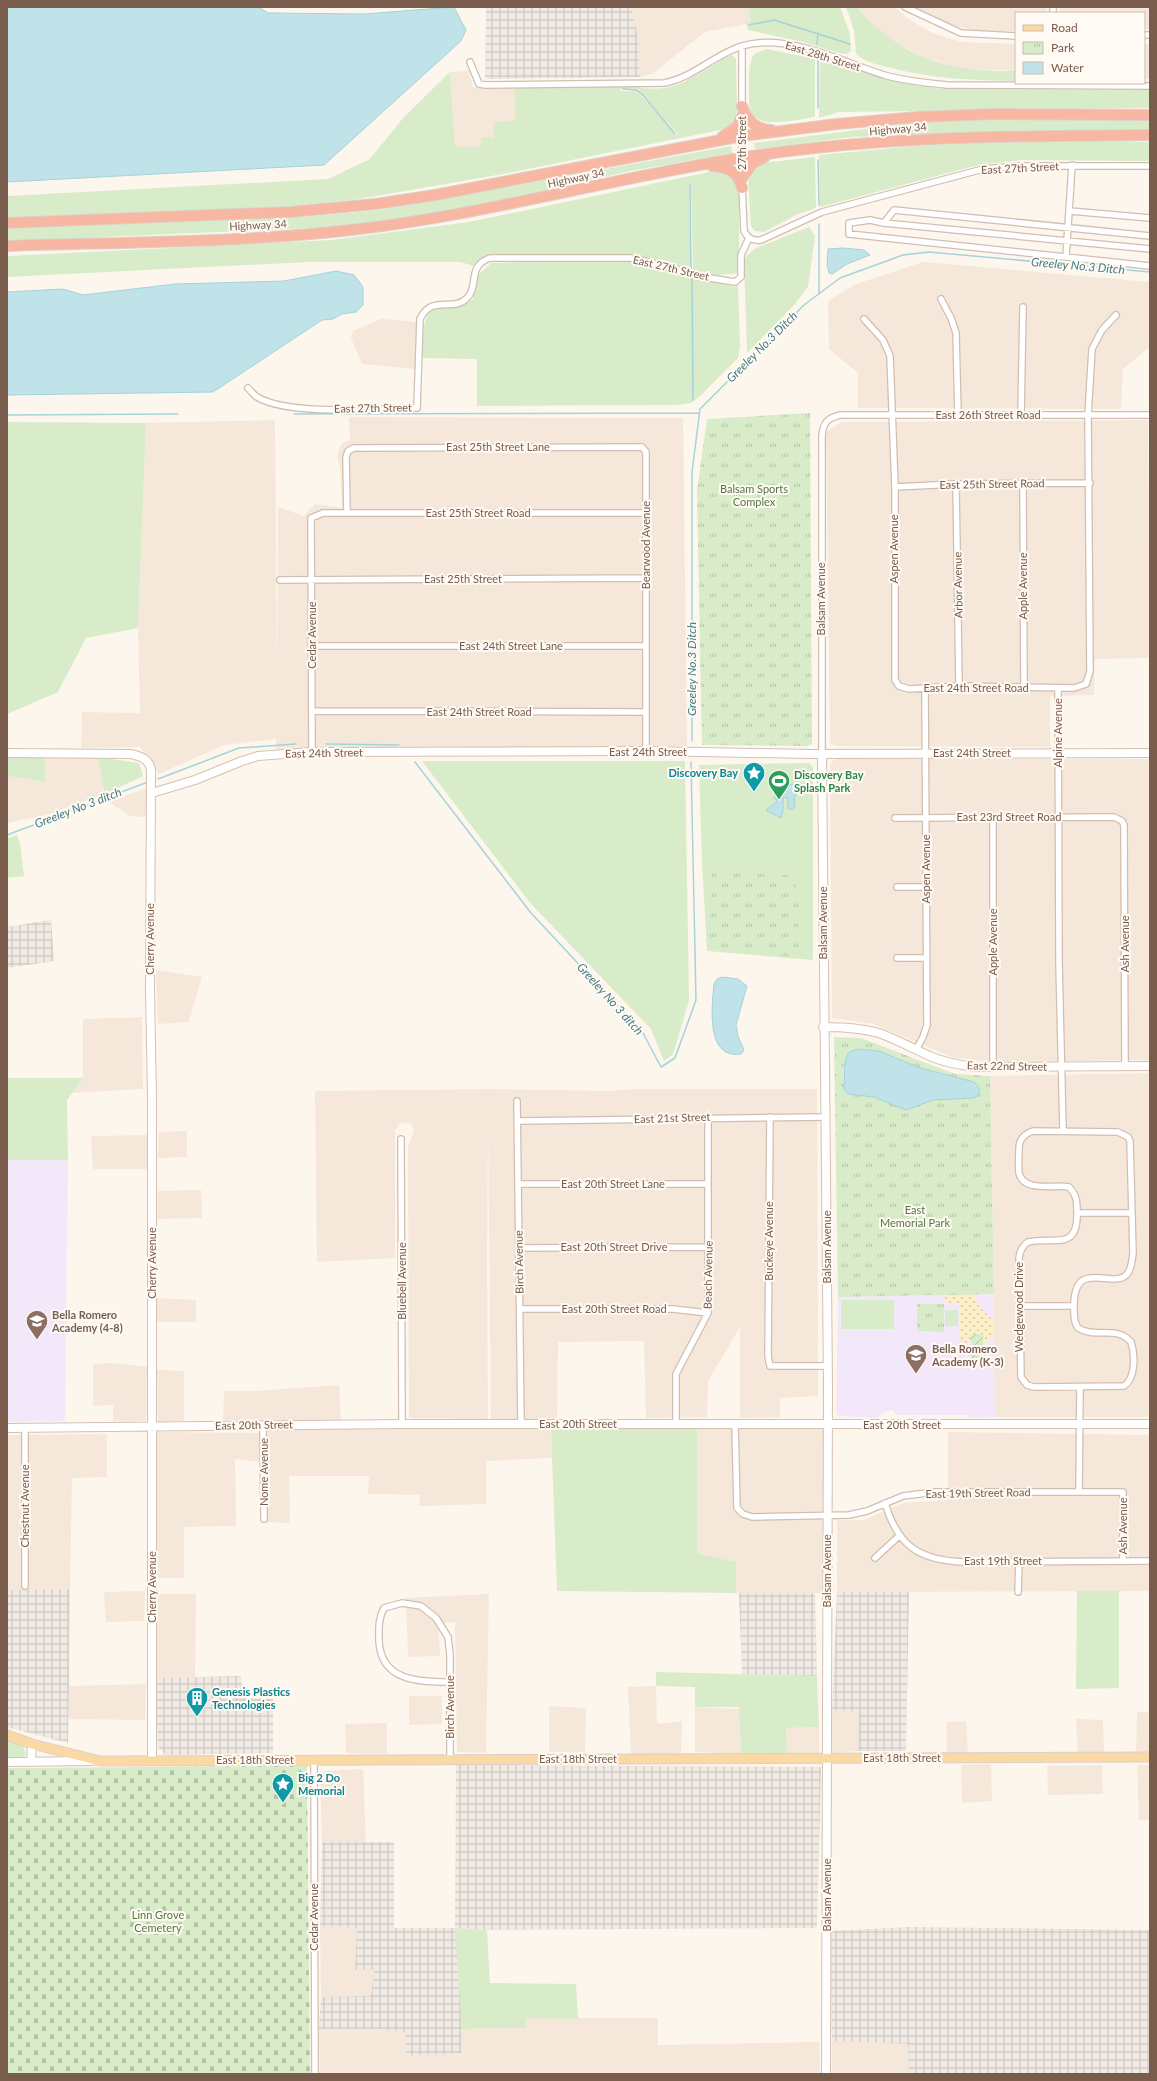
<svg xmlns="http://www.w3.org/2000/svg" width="1157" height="2081" font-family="Lato,sans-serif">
<defs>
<pattern id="industrial-grid" width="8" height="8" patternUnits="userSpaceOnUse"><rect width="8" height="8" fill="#efe9e4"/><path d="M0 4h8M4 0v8" fill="none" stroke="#c7c0bb"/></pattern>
<pattern id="sand-dots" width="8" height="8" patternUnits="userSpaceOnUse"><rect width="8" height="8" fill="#fcefc7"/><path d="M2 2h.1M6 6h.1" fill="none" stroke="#d1c5a4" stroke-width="1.8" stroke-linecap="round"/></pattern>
<pattern id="cemetery-stones" width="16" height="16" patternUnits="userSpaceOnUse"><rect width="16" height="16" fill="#d8ecc9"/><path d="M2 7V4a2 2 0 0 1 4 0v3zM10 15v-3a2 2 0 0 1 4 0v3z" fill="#b4c2a5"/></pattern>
<pattern id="park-tufts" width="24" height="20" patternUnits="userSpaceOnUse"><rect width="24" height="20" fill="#d8ecc9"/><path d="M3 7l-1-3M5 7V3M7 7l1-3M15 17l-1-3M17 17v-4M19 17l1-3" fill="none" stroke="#b4c2a5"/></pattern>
<pattern id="garden-furrows" width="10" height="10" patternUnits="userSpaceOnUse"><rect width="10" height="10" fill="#d8ecc9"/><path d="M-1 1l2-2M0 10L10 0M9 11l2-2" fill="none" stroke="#b4c2a5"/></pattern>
</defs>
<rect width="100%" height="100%" fill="#fdf6ec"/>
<path fill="#f5e8da" d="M631,7H748L751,23L705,32L652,74L640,77L638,37Z
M857,7H894L910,20L932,33L962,42L1016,44V71L958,68L923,57L891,40L877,28Z
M916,7H1046V13H1016V31H976L946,23Z
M1060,7H1150V29H1144V13H1060Z
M1144,44H1150V79H1144Z
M469,71L473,87L514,88L515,121L481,147H455L450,72Z
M923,262L1150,282V347L1123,369L1121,409L858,408V373L829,349L828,301L856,284Z
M381,319L417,322L415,369L362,364L351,338L353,331Z
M349,417L683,418L687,746L276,749V739L224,745L159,774L140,747L81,748L82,712L140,713L138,628L146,423L275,420L277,676L278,507L304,516L315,504L342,508L340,468L337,455L342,443L350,440Z
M1148,420L1150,658L1095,659L1094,695L1050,696V747L837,746L831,744L830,739L826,432L841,422Z
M45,757H97L105,794L46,815L7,823V776L44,782Z
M837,759H1150V1060L990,1062L951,1057L874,1024L832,1018L830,767L832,761Z
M148,788L146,815L142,817L129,816L108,801Z
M156,970L202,977L189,1022L158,1024Z
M142,1017L143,1089L72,1093L83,1078V1019Z
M1150,1073V1417H996L993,1339L994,1294L990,1076Z
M488,1089L611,1091L634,1089H817L818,1396L780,1398V1417L740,1418V1327L708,1381L707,1417L646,1418L644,1341L558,1342L557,1418L491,1420L488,1124L487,1260L488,1419L409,1418L408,1146L414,1131L412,1124L401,1122L395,1130V1258L317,1262L315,1091Z
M187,1131V1157L158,1158L159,1132Z
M149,1135L147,1169H93L91,1136Z
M201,1190L202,1218L157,1219L158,1191Z
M156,1298L196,1300V1322H156Z
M112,1363L147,1367L146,1421H113V1405L93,1406V1364Z
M157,1370L184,1371V1421L158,1422Z
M339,1385L341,1420H223L224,1391H255Z
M823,1428V1593H735L736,1562L697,1553V1429Z
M266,1429H551L552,1458L486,1461V1504L419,1506L420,1495L368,1494L369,1476H289L290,1523L266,1522Z
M157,1432L260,1433L261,1462L235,1459L236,1526L184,1527V1578H157Z
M948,1432L1150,1435V1591L837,1592V1520H864L903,1503L948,1500Z
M107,1434V1477L72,1478L70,1589L7,1590V1435Z
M145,1591L144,1621L106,1622L104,1592Z
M156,1594H196L195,1677L156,1678Z
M489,1594L486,1753L457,1752L455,1622L438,1623L440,1656L408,1657L406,1598Z
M146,1684L145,1720L69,1719V1686Z
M656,1686L657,1724L682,1721L681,1753L631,1756L628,1687Z
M409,1696H442V1724L409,1725Z
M549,1706L586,1708L585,1752H549Z
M695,1707L740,1709L741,1754L695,1752Z
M832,1710L860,1712V1751L831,1753Z
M1137,1712H1150V1752H1136Z
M1076,1719L1103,1720L1104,1753L1078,1754Z
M966,1721L968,1753L947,1754L946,1722Z
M387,1723V1754L346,1753L345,1724Z
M819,1727V1753H787L786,1728Z
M991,1764L992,1801L962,1803L961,1765Z
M1102,1765L1103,1794L1048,1795L1047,1766Z
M1137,1765H1150V1820H1139Z
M363,1769L366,1842H322L320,1771Z
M320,1926L357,1928L355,1970H374L371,1996L321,1997Z
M526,2018H658V2045L819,2042L820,2074H320L319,2029H377L406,2032V2056L460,2053L462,2029L527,2028Z
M832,2041L908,2044L909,2074H832Z"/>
<path fill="url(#industrial-grid)" d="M486,7H631L638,37L640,77L485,79Z
M51,920L54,961L7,968V927Z
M70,1589L69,1686L68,1743L7,1727V1590Z
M837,1592H909L906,1751H858L859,1712L832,1710Z
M739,1593H815L817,1676L742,1675Z
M241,1676L243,1698L273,1699V1753L165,1755L158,1747L155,1678Z
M456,1765L821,1767L817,1928L487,1930L456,1928L462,2029L461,2053L406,2056L405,2032L377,2029H319L321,1997L371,1996L374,1970H355L357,1928L320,1926L322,1842H394V1928H455Z
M909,1927L1150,1930V2074H909L908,2044L832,2041L830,1931Z"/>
<path fill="#f3e8fa" d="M7,1160H68L65,1421L7,1422Z
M994,1294L993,1339L996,1417L970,1418L967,1415H896L893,1410L885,1412L877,1418L839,1416L836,1412L838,1297Z"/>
<path fill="#d8ecc9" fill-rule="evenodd" d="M748,7H840L850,34L851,51L847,54H842L803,42L748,30L746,24L751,22Z
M846,7H857C902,59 948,72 1016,71V81C971,80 931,79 887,67C876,64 865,62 856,54L854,30Z
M767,49L815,59V117C801,119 761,129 752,114C748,107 749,98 749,90C749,77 748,65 754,54Z
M732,55L736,59L737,111L735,122L725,129L503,174L353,200L258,209L7,218V196L328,179L370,159L403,118L450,72L455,147H481L482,137L494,138V122L515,121L514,88L630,86C667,93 679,86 710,67C717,63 724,57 732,55ZM621,89H633L642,93L677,134V136L641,95L633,91H621Z
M820,57C860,70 899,82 941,89L1150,90V108L839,112L819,118Z
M995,119H1150V132L959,133L852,137L755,149L754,143L921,122Z
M1101,141L1150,142V161L1021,160L978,165L820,207L819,155L905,147L969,143Z
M731,146L732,153L630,171L536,193L441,212L384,221L313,228L7,241V229L314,216L381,210Z
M815,157L816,208L796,215L764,232L755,231L751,226L748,178L751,170L762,163Z
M719,170L728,173L737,181L739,194V273L710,276L643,257L624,256L481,258L473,266L461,262H308L7,277V256L332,240L469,222ZM691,185L693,270L691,271L689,187Z
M809,227L815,236L808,287L794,305L747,353L744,259L754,249Z
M622,260L641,262L735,287L738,285L740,347L738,358L699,397L691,403L678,405L477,406V359L422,358L424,326L428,312L442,307H462L473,299L478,275L491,263Z
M7,422L146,423L138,628L86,638L58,692L7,714Z
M45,757V782L7,776V758Z
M97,757L139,763L143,776L105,794Z
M422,761H685L689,1001L673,1054L664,1061L651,1029L531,904Z
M809,763L813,767V960L707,951L702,863L699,765Z
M17,835L20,843L24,876L7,878V839Z
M7,1078H83L67,1100L68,1160H7Z
M841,1300H894V1329H841Z
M945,1310H958V1326H945Z
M551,1429H697V1553L736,1562V1593L557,1591Z
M1077,1591H1119V1688L1076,1689Z
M656,1672L817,1676L819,1727L786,1728L787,1753L741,1754L739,1707H695V1687L656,1686Z
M7,1739L23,1746L26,1754L22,1759L7,1758Z
M455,1928L487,1930L490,1983L576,1984L578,2019L526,2018L527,2028L462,2029Z"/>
<path fill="url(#sand-dots)" d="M946,1294H974C976,1304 985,1311 991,1318H993V1339H990L983,1346V1334H972L971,1339H968V1350L967,1349L959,1337V1304H944Z"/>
<path fill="url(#cemetery-stones)" d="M307,1766L310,2074H7V1768Z"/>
<path fill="url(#park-tufts)" d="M810,413L812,744L807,746L702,745L697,491L707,419Z
M712,872L787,875L799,890V958L709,947Z
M834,1037L861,1038L955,1074L990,1076L994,1294L838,1297Z
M917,1304H944V1332L917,1331Z"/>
<path fill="url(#garden-furrows)" d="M971,1334H983V1359H971Z"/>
<path fill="#bfe3e8" stroke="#a5d3da" d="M7,7H259L268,13L364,14L454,7L466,30L461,41L324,165L7,182Z
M843,248L864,250L870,255L847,264L832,274L829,273L827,265L828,249Z
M336,271L354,275L363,287V305L356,312L342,314L333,319L322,320L213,392L7,395V292L63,289L83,295L175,284L284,281Z
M784,784L786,789L789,785L793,784L797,791L794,799L795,807L792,809H788L787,797L783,798V811L781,818L766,810L777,802V799H774L778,785Z
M722,977L738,979L747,986L736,1025L738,1036L744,1050L741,1054C705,1060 712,1005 714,984L717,979Z
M857,1049L879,1051L920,1068L974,1082L980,1089L978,1095L974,1098L933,1100L906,1110L874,1097L848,1094L844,1090L845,1064L848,1053Z"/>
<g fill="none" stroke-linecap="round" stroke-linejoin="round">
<path stroke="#a5d3da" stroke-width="1.5" d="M749,25L774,20L850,44
M817,44L818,33
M623,89L635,90L642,94L675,134
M818,108V59
M818,160L819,205
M690,185L691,270
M692,278L693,400
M819,294V224
M294,414L699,413
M7,415L178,414
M692,741V472L700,409L804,305L840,278L903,255L929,252L1150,272
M326,744L399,745
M415,762L531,913L643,1033L661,1067L675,1058L696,1000L691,762
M158,779L239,748L296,744
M7,835L148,782"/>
<g stroke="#d1beb0" stroke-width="8">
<path id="street" d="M905,7L961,33L1016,36
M1053,7V13
M1144,35H1150
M470,62L479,84L486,85L664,83C698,77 721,46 758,43C798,39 846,63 884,75C905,81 926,83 947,85L1150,86
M742,107V46
M742,122V177
M742,186L744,231C748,239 753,241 761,240L822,212L983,169L1019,166H1150
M1070,211L1150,218
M884,223L894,210L1150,236
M1150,249L884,223L870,220L849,223V234L1150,266
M1066,257L1072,165
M941,299L951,318L956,333L958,415
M864,319L883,340L890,356L895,487V680L899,686L909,689L959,686L1074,688L1086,684L1090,671L1088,415L1092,349L1102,330L1116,315
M248,388C251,391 254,395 257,397C289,416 378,409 417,408L420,319C432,294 452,312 466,299C480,287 466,266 490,258H631L661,265L697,276L735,282L741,277V255L749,238
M1021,415L1023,307
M956,484L959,686
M1023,484L1024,687
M895,487L956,484L1090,483
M347,513L346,457L348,451L354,448L642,447L646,452V751
M280,580L646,578
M312,646H645
M1058,688L1059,963L1063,1131
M312,711L645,712
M312,752L311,518L323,513H646
M822,754V436C823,423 827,418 840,415H1150
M993,817V1067
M895,818L1114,817L1122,821L1124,825L1125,1066
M897,887H926
M897,958H926
M917,1048L923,1037L927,1025L925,688
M517,1101L521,1424
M770,1117L768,1356L770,1366H828
M518,1121L826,1117
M1033,1131L1118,1132L1128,1137L1130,1141L1133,1253C1132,1259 1132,1265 1129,1271C1118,1294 1075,1255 1074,1304C1074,1312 1073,1321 1078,1328C1095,1339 1117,1325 1131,1342C1135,1354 1136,1378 1124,1386L1034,1387L1027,1385L1021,1377L1019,1258C1020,1251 1022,1246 1028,1242C1053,1236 1078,1252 1077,1213C1077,1202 1077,1195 1069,1187C1054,1184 1024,1193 1019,1173C1018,1166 1019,1156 1019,1149C1019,1139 1024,1134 1033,1131Z
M401,1139L402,1424
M519,1184H708
M1077,1213H1132
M519,1248L709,1247
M1020,1306H1074
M520,1309H673L708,1313
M263,1424L264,1519
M676,1424V1374L708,1313V1117
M735,1424L737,1508L743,1514L752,1517L849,1515L867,1511L903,1496L935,1492H1123V1561
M25,1427V1586
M1079,1492L1080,1388
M885,1503C898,1547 920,1560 963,1562L1150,1561
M875,1558L899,1536
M1018,1592L1019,1561
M314,1760L315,2074
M450,1760V1655L448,1637L436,1618L421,1606L402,1603L384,1608C378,1619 379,1628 379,1641C381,1681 418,1682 450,1682"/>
</g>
<g stroke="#d6c0b0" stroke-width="10">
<path id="secondary" d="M7,753L130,754C141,756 149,759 151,770L150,990L152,1097V1761
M822,754L828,1386L826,2074
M152,793L195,780L242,761L258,756L312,752L646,751L811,754L1150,753
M823,1027C842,1027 861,1028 879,1033C898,1040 914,1049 932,1057C946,1063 960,1065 975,1067L1150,1066
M7,1428L402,1424H1150
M7,1762L92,1761
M31,1762L32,1744"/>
</g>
<g stroke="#dad1cd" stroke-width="11">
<path id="primary" d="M7,1735L32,1744L100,1761L1150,1757"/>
</g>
<g stroke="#dad1cd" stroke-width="12">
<path id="highway" d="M742,106C747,120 755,129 771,130
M722,137L737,127L742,116
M712,166C728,167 738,171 742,188
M742,178L753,163L765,157
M7,223L290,212L376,204L435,195L742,136L837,124L918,117L994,114L1150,115
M7,246C124,242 243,243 359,229C488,214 613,178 740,158C876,136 1013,136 1150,135"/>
</g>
<use href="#street" stroke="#fff" stroke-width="5.5"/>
<use href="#secondary" stroke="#fff" stroke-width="8"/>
<use href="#primary" stroke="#fbd9a5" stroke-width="9"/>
<use href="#highway" stroke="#f7b7a3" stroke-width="10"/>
</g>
<defs>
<g id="sight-pin" transform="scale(1.15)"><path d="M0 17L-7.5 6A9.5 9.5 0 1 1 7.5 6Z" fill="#0f9aa8" stroke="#fffaf3"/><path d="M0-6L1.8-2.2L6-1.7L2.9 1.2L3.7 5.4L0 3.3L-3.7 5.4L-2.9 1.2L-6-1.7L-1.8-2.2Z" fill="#fff"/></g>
<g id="stadium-pin" transform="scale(1.15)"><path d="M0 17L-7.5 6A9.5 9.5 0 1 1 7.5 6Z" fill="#2e9e5b" stroke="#fffaf3"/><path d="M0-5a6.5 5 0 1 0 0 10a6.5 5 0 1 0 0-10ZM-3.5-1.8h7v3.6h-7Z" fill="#fff"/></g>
<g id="school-pin" transform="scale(1.15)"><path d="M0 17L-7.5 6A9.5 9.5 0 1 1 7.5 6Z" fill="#8d6e63" stroke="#fffaf3"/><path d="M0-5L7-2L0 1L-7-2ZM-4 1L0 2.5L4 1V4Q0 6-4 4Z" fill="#fff"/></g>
<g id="building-pin" transform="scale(1.15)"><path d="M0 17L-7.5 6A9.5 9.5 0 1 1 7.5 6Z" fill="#0f9aa8" stroke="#fffaf3"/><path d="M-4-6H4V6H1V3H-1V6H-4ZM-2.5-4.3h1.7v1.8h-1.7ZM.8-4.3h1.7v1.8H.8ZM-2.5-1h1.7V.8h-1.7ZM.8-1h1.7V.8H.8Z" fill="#fff"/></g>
</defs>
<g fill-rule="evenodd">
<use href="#sight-pin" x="754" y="773"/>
<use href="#stadium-pin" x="779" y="781"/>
<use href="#school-pin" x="37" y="1321"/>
<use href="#school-pin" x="916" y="1355"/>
<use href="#building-pin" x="197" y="1698"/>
<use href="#sight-pin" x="283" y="1784"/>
</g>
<g text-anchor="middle" stroke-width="4" stroke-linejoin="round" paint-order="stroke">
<g font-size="11" fill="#7a5c4d" stroke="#fffaf3">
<text transform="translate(823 56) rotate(17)" y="4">East 28th Street</text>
<text transform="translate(898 129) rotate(-5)" y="4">Highway 34</text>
<text transform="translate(742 143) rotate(-90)" y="4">27th Street</text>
<text transform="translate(1020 168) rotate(-3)" y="4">East 27th Street</text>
<text transform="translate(576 178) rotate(-12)" y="4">Highway 34</text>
<text transform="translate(258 225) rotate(-3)" y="4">Highway 34</text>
<text transform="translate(671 268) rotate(13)" y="4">East 27th Street</text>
<text transform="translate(373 408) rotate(-1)" y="4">East 27th Street</text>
<text x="988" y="419">East 26th Street Road</text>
<text x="498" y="451">East 25th Street Lane</text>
<text transform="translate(992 484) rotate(-1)" y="4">East 25th Street Road</text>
<text x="478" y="517">East 25th Street Road</text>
<text transform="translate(646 545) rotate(-90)" y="4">Bearwood Avenue</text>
<text transform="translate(894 549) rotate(-90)" y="4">Aspen Avenue</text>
<text x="463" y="583">East 25th Street</text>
<text transform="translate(958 585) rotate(-91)" y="4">Arbor Avenue</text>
<text transform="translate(1023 586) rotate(-90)" y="4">Apple Avenue</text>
<text transform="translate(821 599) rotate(-90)" y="4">Balsam Avenue</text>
<text transform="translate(312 635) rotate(-90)" y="4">Cedar Avenue</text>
<text x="511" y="650">East 24th Street Lane</text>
<text x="976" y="692">East 24th Street Road</text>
<text x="479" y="716">East 24th Street Road</text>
<text transform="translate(1058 733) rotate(-90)" y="4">Alpine Avenue</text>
<text x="648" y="756">East 24th Street</text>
<text transform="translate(324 753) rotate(-1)" y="4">East 24th Street</text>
<text x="972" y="757">East 24th Street</text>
<text x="1009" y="821">East 23rd Street Road</text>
<text transform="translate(926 869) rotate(-90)" y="4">Aspen Avenue</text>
<text transform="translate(823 923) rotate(-90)" y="4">Balsam Avenue</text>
<text transform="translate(150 939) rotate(-90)" y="4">Cherry Avenue</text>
<text transform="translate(993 942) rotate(-90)" y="4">Apple Avenue</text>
<text transform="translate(1125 944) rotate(-90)" y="4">Ash Avenue</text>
<text transform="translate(1007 1066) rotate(1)" y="4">East 22nd Street</text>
<text transform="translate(672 1118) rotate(-2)" y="4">East 21st Street</text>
<text x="613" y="1188">East 20th Street Lane</text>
<text transform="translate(769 1241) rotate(-90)" y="4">Buckeye Avenue</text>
<text x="614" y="1251">East 20th Street Drive</text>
<text transform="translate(827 1247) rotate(-90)" y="4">Balsam Avenue</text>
<text transform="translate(519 1262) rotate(-91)" y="4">Birch Avenue</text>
<text transform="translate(152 1263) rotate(-90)" y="4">Cherry Avenue</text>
<text transform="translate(708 1275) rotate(-89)" y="4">Beach Avenue</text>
<text transform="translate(402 1281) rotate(-90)" y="4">Bluebell Avenue</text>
<text transform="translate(1019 1307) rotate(-90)" y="4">Wedgewood Drive</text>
<text x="614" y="1313">East 20th Street Road</text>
<text x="578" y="1428">East 20th Street</text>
<text transform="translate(254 1425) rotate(-1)" y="4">East 20th Street</text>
<text x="902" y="1429">East 20th Street</text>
<text transform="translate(264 1472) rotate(-90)" y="4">Nome Avenue</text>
<text transform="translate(978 1493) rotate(-1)" y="4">East 19th Street Road</text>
<text transform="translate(25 1506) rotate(-90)" y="4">Chestnut Avenue</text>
<text transform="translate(1123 1526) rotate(-90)" y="4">Ash Avenue</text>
<text x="1003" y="1565">East 19th Street</text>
<text transform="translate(827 1571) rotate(-90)" y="4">Balsam Avenue</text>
<text transform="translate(152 1587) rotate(-90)" y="4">Cherry Avenue</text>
<text transform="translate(450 1707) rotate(-90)" y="4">Birch Avenue</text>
<text x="902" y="1762">East 18th Street</text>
<text x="578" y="1763">East 18th Street</text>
<text x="255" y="1764">East 18th Street</text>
<text transform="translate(827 1895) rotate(-90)" y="4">Balsam Avenue</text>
<text transform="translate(314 1917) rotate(-90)" y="4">Cedar Avenue</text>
</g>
<g font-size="11" fill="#537a41" stroke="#fffaf3">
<text x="754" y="493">Balsam Sports<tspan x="754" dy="13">Complex</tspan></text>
<text x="915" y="1214">East<tspan x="915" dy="13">Memorial Park</tspan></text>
<text x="158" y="1919">Linn Grove<tspan x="158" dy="13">Cemetery</tspan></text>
</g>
<g font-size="11" font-weight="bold" fill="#0d838f" stroke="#fffaf3" text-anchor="start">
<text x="738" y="777" text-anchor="end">Discovery Bay</text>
<text x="212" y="1696">Genesis Plastics<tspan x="212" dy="13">Technologies</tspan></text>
<text x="298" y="1782">Big 2 Do<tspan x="298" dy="13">Memorial</tspan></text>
</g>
<g font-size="11" font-weight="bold" fill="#27864d" stroke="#fffaf3" text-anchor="start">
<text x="794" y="779">Discovery Bay<tspan x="794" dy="13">Splash Park</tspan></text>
</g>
<g font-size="11" font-weight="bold" fill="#785e54" stroke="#fffaf3" text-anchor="start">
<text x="52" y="1319">Bella Romero<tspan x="52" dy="13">Academy (4-8)</tspan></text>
<text x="932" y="1353">Bella Romero<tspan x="932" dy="13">Academy (K-3)</tspan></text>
</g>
<g font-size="12" font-style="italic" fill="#437c86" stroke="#fffaf3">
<text transform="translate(1078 266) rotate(5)" y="4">Greeley No.3 Ditch</text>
<text transform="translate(762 347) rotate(-45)" y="4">Greeley No.3 Ditch</text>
<text transform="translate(692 669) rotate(-90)" y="4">Greeley No.3 Ditch</text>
<text transform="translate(78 808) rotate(-21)" y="4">Greeley No 3 ditch</text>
<text transform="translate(610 999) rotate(48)" y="4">Greeley No 3 ditch</text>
</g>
</g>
<rect width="1157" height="2081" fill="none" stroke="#7a5c4d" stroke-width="16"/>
<rect x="1015" y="12" width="130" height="72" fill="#fffaf3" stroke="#cabbb1"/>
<rect x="1023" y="25" width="20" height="6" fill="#fbd9a5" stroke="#cabbb1"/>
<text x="1051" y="32" font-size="12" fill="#7a5c4d">Road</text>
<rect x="1023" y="42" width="20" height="12" fill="url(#park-tufts)" stroke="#cabbb1"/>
<text x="1051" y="52" font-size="12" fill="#7a5c4d">Park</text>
<rect x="1023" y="62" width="20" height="12" fill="#bfe3e8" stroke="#cabbb1"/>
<text x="1051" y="72" font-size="12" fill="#7a5c4d">Water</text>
</svg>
